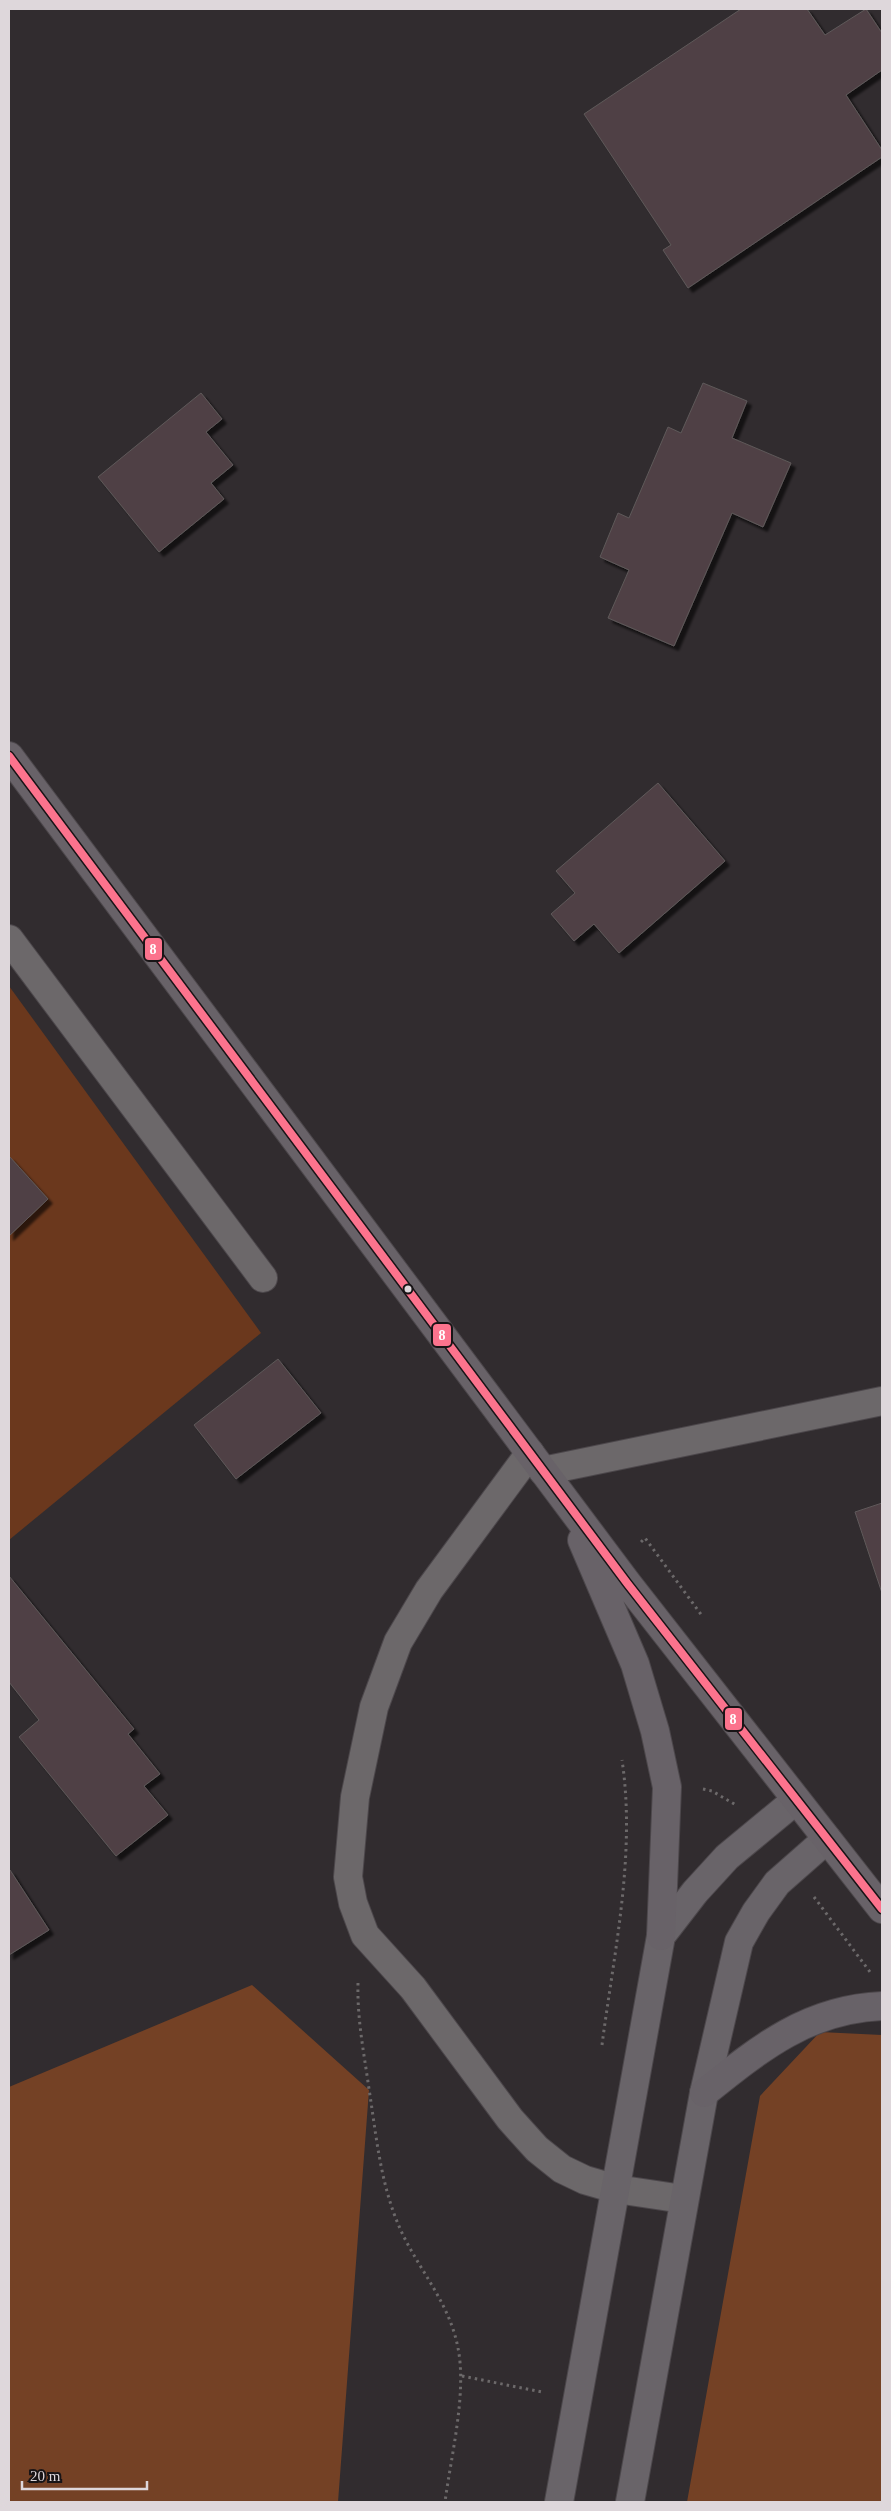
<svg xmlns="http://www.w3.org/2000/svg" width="891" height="2511" font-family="'Times New Roman',serif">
<defs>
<filter id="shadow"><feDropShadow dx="4.5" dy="4.5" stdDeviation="1" flood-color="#0009"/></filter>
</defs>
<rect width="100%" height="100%" fill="#312c2f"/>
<path fill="#6b381d" d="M9,986L261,1333L9,1540Z"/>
<path fill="#744125" d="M252,1985L369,2090L338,2502H9V2087Z
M820,2032L882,2035V2502H687L760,2096Z"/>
<path fill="#504144" stroke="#5e595a" filter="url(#shadow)" d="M741,9H807L825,35L866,9L882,33V70L846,95L882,150V157L688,288L663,250L671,245L584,114Z
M703,383L747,401L732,438L791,463L763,527L732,513L674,646L608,618L629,570L600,557L618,513L629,518L668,427L681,433Z
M201,393L222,419L206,432L233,465L211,483L224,499L159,552L98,477Z
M658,783L725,861L619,953L594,924L574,941L551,914L575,893L556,871Z
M9,1156L48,1199L9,1236Z
M278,1359L321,1413L236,1479L194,1425Z
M882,1503V1593L855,1512Z
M9,1576L134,1729L128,1734L160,1774L144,1786L168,1815L116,1856L19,1737L39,1720L9,1682Z
M10,1870L49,1930L9,1955V1871Z"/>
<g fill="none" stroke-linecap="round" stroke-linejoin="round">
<g stroke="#4c474b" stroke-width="30">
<path id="street" d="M9,939L263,1278
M530,1453L429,1590L398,1642L374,1707L355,1797L348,1877L353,1903L365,1935L413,1988L510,2119L537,2149L562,2169L585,2180L616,2189L683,2199
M543,1471L882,1401"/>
</g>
<g stroke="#4c474b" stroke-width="30">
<path id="secondary" d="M559,2502L661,1936L695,1892L727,1857L796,1800
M630,2502L704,2093L739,1942L756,1912L777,1883L827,1839"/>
</g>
<g stroke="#4c474b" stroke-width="30">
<path id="primary" d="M9,756L627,1583L882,1909
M582,1540L635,1664L655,1731L667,1787L661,1936
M704,2093C760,2048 808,2009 882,2006"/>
</g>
<path stroke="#6c696a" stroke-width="3" stroke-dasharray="2.5 4" stroke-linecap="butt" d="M641,1542L645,1538L703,1617
M703,1789L712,1791L736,1805
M814,1897L870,1972
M358,1983C357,2019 364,2053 369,2089C377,2140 381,2192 405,2239C424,2276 450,2306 458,2348C467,2393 451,2456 445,2502
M602,2045C614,1952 636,1854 622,1760
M462,2376L542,2392"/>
<use href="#street" stroke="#6c686a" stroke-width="28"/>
<use href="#secondary" stroke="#696469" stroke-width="28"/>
<use href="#primary" stroke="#686268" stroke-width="28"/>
<g stroke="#181416" stroke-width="11">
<path id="bus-1" d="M9,756L627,1583L882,1909"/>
</g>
<use href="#bus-1" stroke="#fc738d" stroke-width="8"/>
</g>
<circle fill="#ded7db" stroke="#181416" stroke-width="2" cx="408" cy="1289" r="4.5"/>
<g stroke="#181416" stroke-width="2">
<rect x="144" y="937" width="19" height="24" rx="5" fill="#fc738d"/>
<rect x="432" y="1323" width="20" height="24" rx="5" fill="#fc738d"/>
<rect x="724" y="1707" width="19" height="24" rx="5" fill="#fc738d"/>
</g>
<g font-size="14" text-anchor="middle" font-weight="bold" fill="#fff">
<text x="153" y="954">8</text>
<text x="442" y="1340">8</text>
<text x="733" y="1724">8</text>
</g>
<rect width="891" height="2511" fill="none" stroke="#ded7db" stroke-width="20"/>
<path d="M22 2481v8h125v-8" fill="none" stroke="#ded7db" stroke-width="2.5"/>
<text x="30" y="2481" font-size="15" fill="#ded7db" stroke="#181416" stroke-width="4" paint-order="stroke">20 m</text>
</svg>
